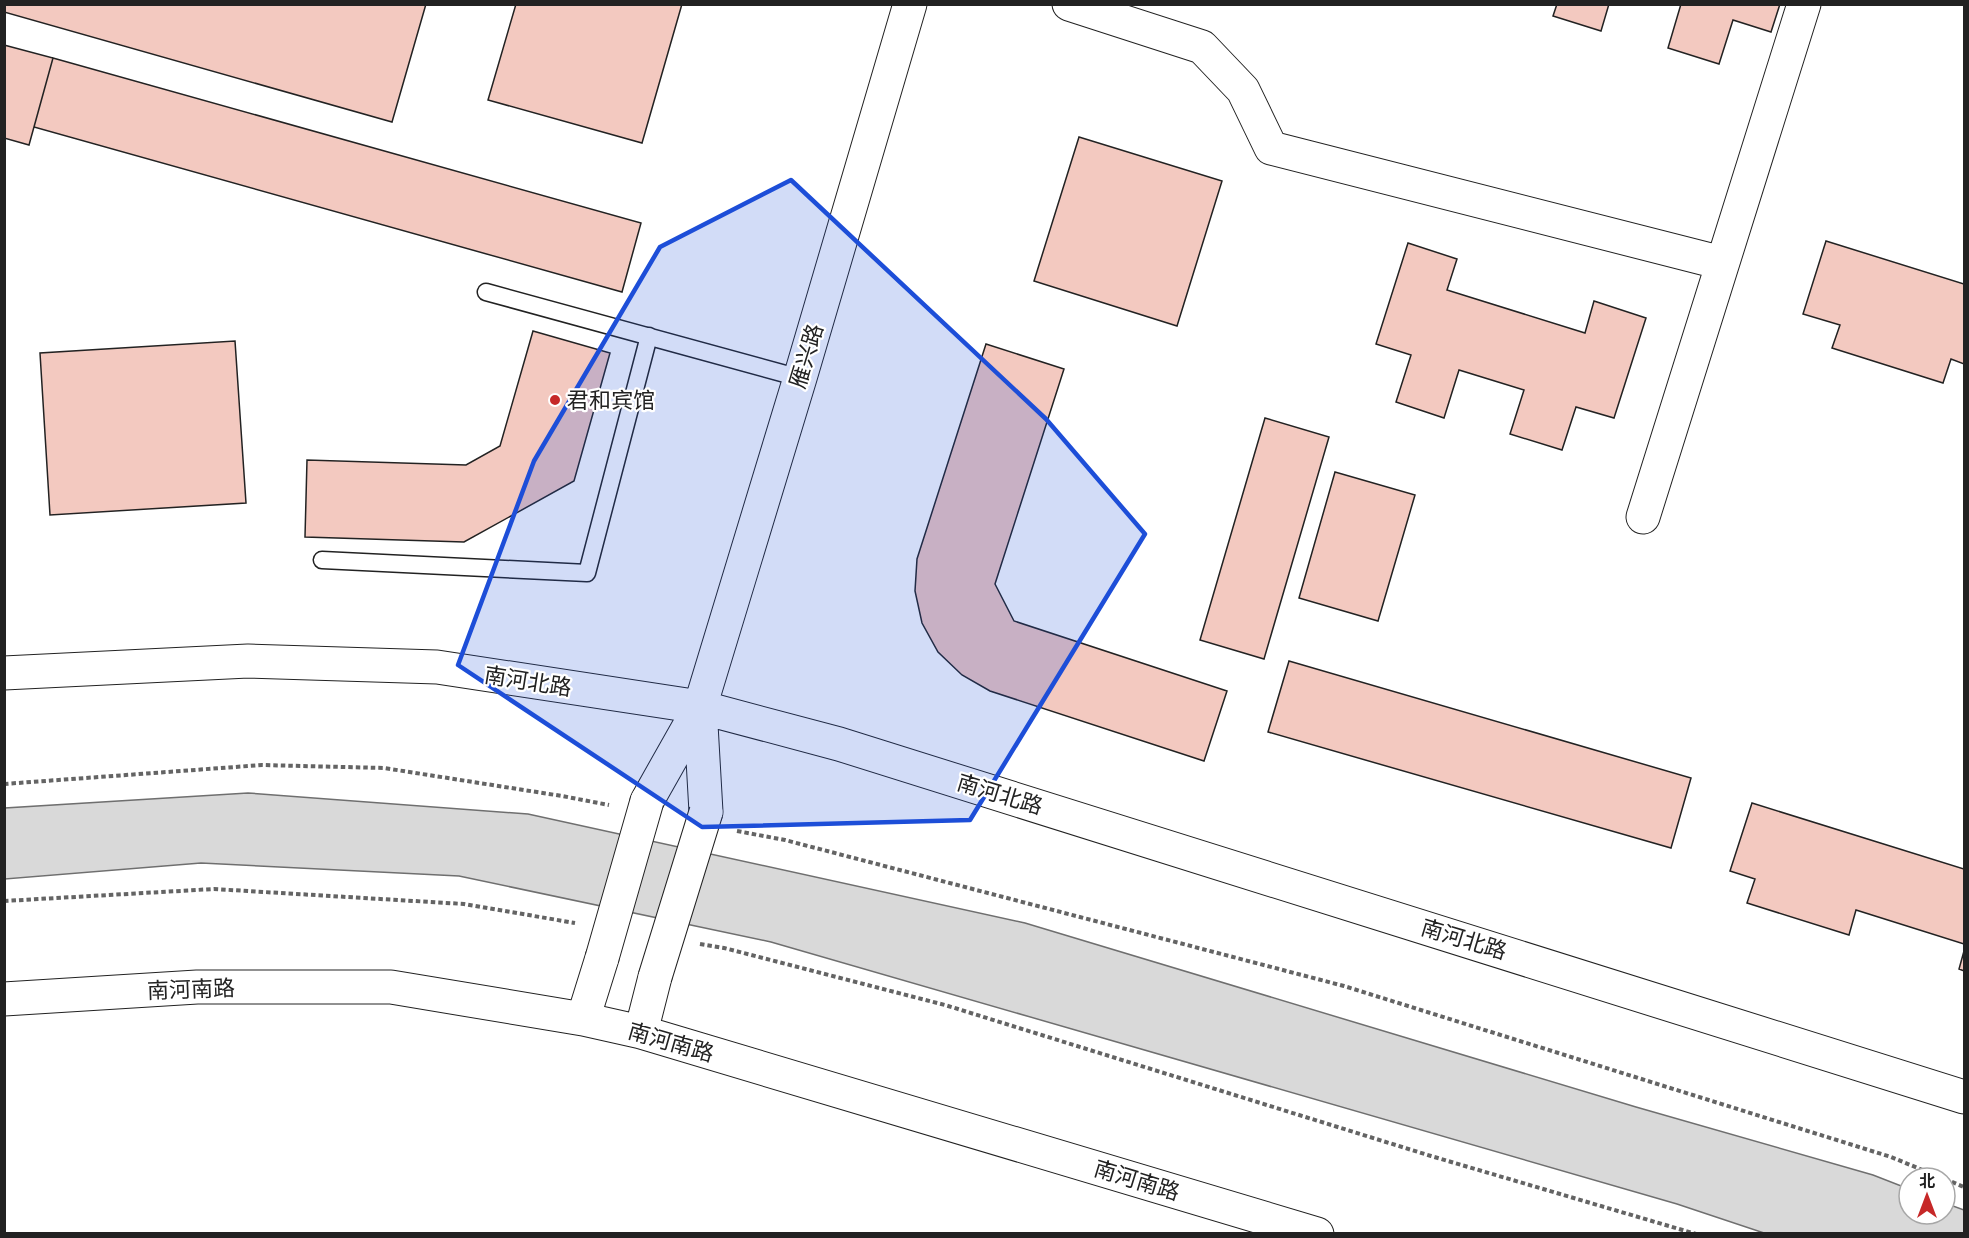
<svg xmlns="http://www.w3.org/2000/svg" width="1969" height="1238" font-family="'Alegreya Sans','Noto Sans SC',sans-serif">
<rect width="100%" height="100%" fill="#fff"/>
<path fill="#d9d9d9" stroke="#6f6f6f" stroke-width="1.5" d="M248,793L528,814L1025,923L1636,1107L1873,1175L1909,1189V1214H1945V1203L1964,1210V1233H1764L1677,1204L771,942L459,876L201,863L5,879V808Z"/>
<path fill="#f3c9c0" stroke="#222" stroke-width="1.5" d="M4,4H426L392,122L4,12Z
M516,4H682L642,143L488,100Z
M1557,4H1609L1601,31L1553,16Z
M1681,4H1780L1771,32L1733,20L1719,64L1668,48Z
M4,45L53,58L29,145L4,138Z
M53,58L641,223L622,292L34,127Z
M1079,137L1222,181L1177,326L1034,281Z
M1826,241L1964,284V364L1951,359L1943,383L1832,348L1840,325L1803,314Z
M1408,243L1457,259L1447,290L1585,333L1594,301L1646,318L1614,418L1576,407L1562,450L1510,434L1524,390L1459,370L1444,418L1396,402L1411,355L1376,344Z
M533,331L610,353L574,481L464,542L305,537L307,460L466,465L500,446Z
M235,341L246,503L50,515L40,353Z
M986,344L1064,369L995,584L1014,621L1227,691L1204,761L990,691L962,675L938,652L922,623L915,591L917,559Z
M1265,418L1329,437L1264,659L1200,640Z
M1335,472L1415,495L1378,621L1299,598Z
M1289,661L1691,778L1671,848L1268,732Z
M1752,803L1964,869V944L1856,910L1849,935L1747,903L1755,879L1730,871Z
M1964,951V971L1959,969Z"/>
<g fill="none" stroke-linecap="round" stroke-linejoin="round">
<g stroke="#222" stroke-width="19">
<path id="service" d="M486,292L800,378
M322,560L587,573L649,336"/>
</g>
<g stroke="#222" stroke-width="35">
<path id="minor" d="M1069,4L1202,47L1243,90L1271,148L1722,263
M1643,517L1804,4"/>
</g>
<g stroke="#222" stroke-width="35">
<path id="tertiary" d="M4,673L248,661L437,667L700,707L839,744L1964,1097
M700,707L706,812
M647,801L700,707L800,378L910,4
M4,999L197,987H391L583,1019L641,1032L1317,1234
M583,1019L602,958
M641,1032L655,977"/>
</g>
<path stroke="#646464" stroke-width="4" stroke-dasharray="4.5 3" stroke-linecap="butt" d="M4,784L262,765L384,768L562,796L609,805
M737,831L785,840L1344,986L1891,1157L1942,1178
M4,901L214,889L464,904L575,923
M700,944L724,948L945,1005L1431,1156L1696,1234
M1945,1179L1964,1187"/>
<use href="#service" stroke="#fff" stroke-width="16"/>
<use href="#minor" stroke="#fff" stroke-width="33"/>
<use href="#tertiary" stroke="#fff" stroke-width="33"/>
<g stroke="#222" stroke-width="35" stroke-linecap="butt">
<path id="tertiary-bridge" d="M602,958L647,801
M655,977L706,812"/>
</g>
<use href="#tertiary-bridge" stroke="#fff" stroke-width="33"/>
</g>
<path fill="#1d4ed8" fill-opacity="0.2" stroke="#1d4ed8" stroke-width="4.5" stroke-linejoin="round" d="M791,180L1046,419L1145,534L970,820L702,827L458,665L534,461L660,247Z"/>
<circle fill="#c62828" stroke="#fff" stroke-width="2" cx="555" cy="400" r="6"/>
<g text-anchor="middle" stroke-width="4.5" stroke-linejoin="round" paint-order="stroke">
<g font-size="22" fill="#222" stroke="#fff">
<text transform="translate(806 356) rotate(-73)" y="8">雁兴路</text>
<text transform="translate(528 681) rotate(9)" y="8">南河北路</text>
<text transform="translate(1000 794) rotate(17)" y="8">南河北路</text>
<text transform="translate(1464 939) rotate(17)" y="8">南河北路</text>
<text transform="translate(191 989) rotate(-2)" y="8">南河南路</text>
<text transform="translate(671 1042) rotate(16)" y="8">南河南路</text>
<text transform="translate(1137 1180) rotate(17)" y="8">南河南路</text>
</g>
<g font-size="22" fill="#222" stroke="#fff" text-anchor="start">
<text x="567" y="408">君和宾馆</text>
</g>
</g>
<rect width="1969" height="1238" fill="none" stroke="#222222" stroke-width="12"/>
<g transform="translate(1927 1196)"><circle r="28" fill="#ffffff" stroke="#a7a7a7" stroke-width="1.5"/>
<path d="M0-4.5L10 22L0 15L-10 22Z" fill="#c62828"/>
<text y="-9" font-size="16" font-weight="bold" text-anchor="middle" fill="#222222">北</text>
</g>
</svg>
